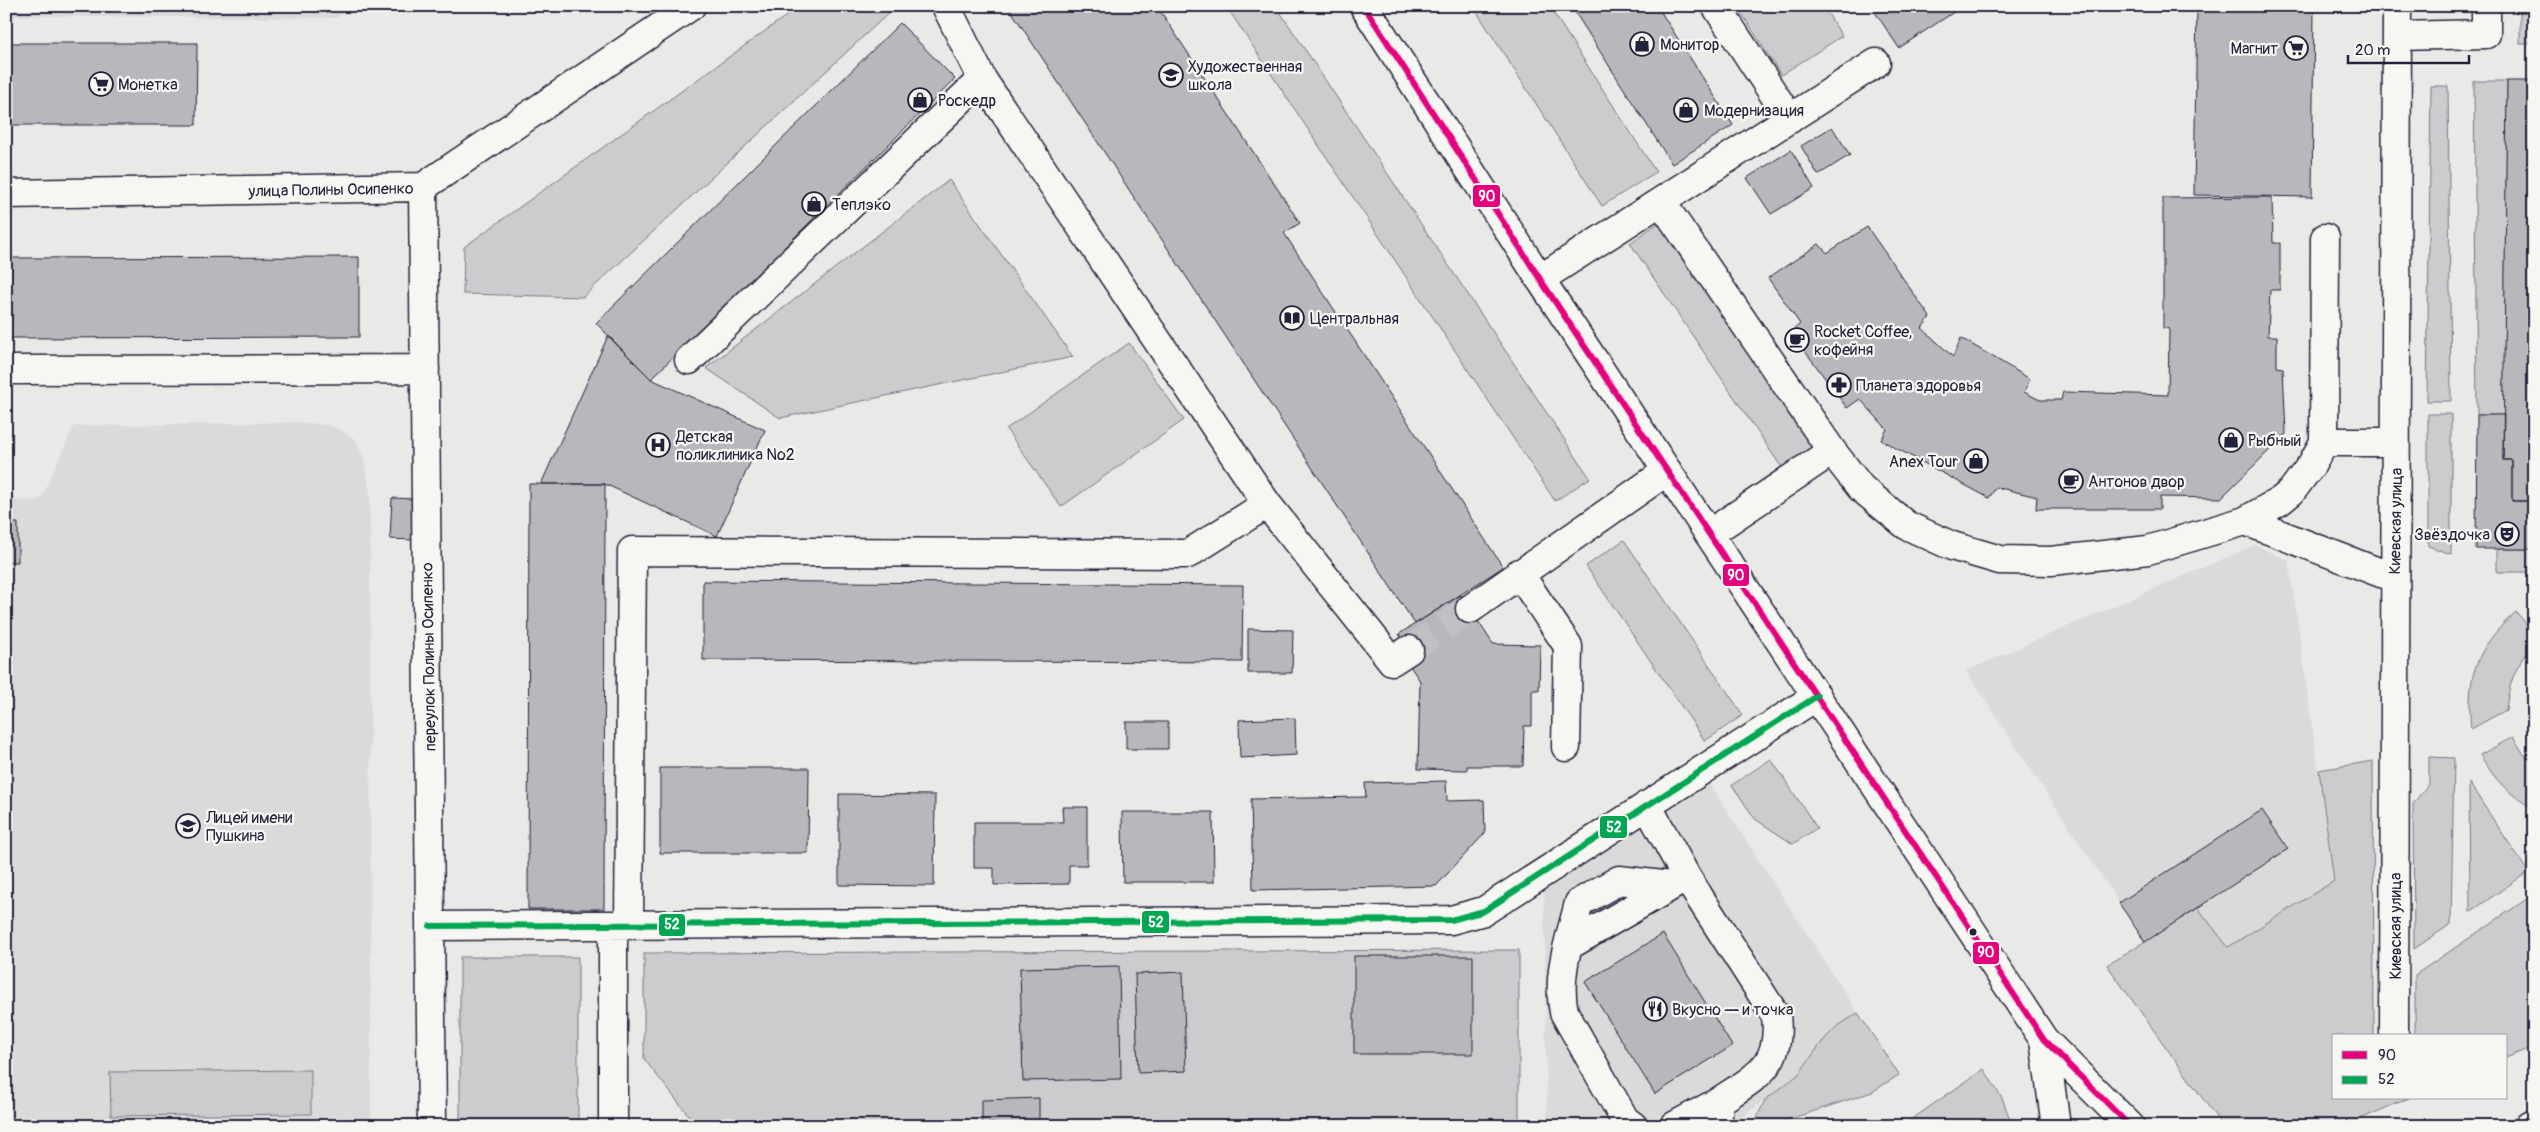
<svg xmlns="http://www.w3.org/2000/svg" width="2540" height="1132" font-family="Pangolin,sans-serif">
<rect width="100%" height="100%" fill="#e9e9e7"/>
<filter id="ink" filterUnits="userSpaceOnUse"><feTurbulence type="fractalNoise" baseFrequency=".02" numOctaves="2"/><feDisplacementMap in="SourceGraphic" scale="10" xChannelSelector="R" yChannelSelector="G"/><feConvolveMatrix kernelMatrix="1 2 1 2 8 2 1 2 1" color-interpolation-filters="sRGB"/></filter>
<g filter="url(#ink)">
<path fill="#dadada" d="M6,6H353L337,18L6,16Z
M300,422L333,426L355,439L364,459L370,493L371,1126H6V501L40,500L74,426Z
M2255,545L2289,561L2334,881L2228,947L2145,942L1966,671Z
M1708,782L1858,1013L1835,1028L1822,1042L1798,1075L1730,1126H1547L1544,887Z"/>
<path fill="#ccccce" stroke="#777784" d="M800,6H891L893,9L583,297L463,294L464,247Z
M1226,6H1276L1590,478L1555,501Z
M1473,6H1549L1656,172L1602,206Z
M1737,6H1823L1842,36L1781,75Z
M2520,6H2534V44H2520Z
M2474,81H2507L2504,415H2477Z
M2431,86H2448L2451,401H2427Z
M949,180L1073,357L780,418L706,368Z
M1661,221L1814,447L1782,468L1630,243Z
M1129,343L1184,420L1061,507L1006,429Z
M2428,414H2451V554L2428,546Z
M1624,540L1743,715L1705,741L1586,566Z
M2497,549H2534V572H2497Z
M2516,612L2534,632V646C2515,665 2509,683 2506,710L2471,729C2466,677 2476,647 2516,612Z
M2513,737L2525,756L2534,764V809C2507,793 2496,781 2480,755Z
M2429,757L2454,758L2451,924L2414,949L2413,804L2429,783Z
M1771,759L1817,828L1793,844L1755,819L1732,785Z
M2373,761L2374,1036H2334V1098H2409L2344,1126L2221,1124L2107,965L2198,908L2228,947L2334,881L2319,770Z
M2469,783L2528,872L2470,912Z
M2534,894V1046L2506,1058V1036H2415V975Z
M1519,950V1126H697L644,1059V953Z
M460,957H578V1126H460Z
M1858,1013L1899,1075L1872,1092L1769,1126H1753L1765,1100L1798,1075L1822,1042L1835,1028Z
M1984,1069L2003,1100L2012,1126H1902Z
M311,1070V1114L111,1116L110,1072Z"/>
<path fill="#b8b8bc" stroke="#22223b" d="M1008,6H1157L1300,223L1284,233L1503,567L1415,624Z
M1571,6H1657L1733,125L1672,164Z
M1871,6H1963L1899,48Z
M2197,6H2314L2312,197L2194,195Z
M900,23L955,79L651,379L596,323Z
M6,43H197L196,125H6Z
M2507,81H2534V501H2512V460H2503Z
M1832,127L1850,155L1818,175L1801,146Z
M1791,150L1814,188L1771,214L1747,178Z
M2272,197L2273,243H2280V290H2270L2268,336H2277V367L2283,368L2286,434L2221,498L2160,497V509H2036L2037,497L1996,487L1989,498L1881,440L1887,429L1860,399L1847,408L1791,332L1800,324L1768,278L1819,244L1827,253L1867,227L1930,317L1922,328L1953,357L1961,338L2030,379L2024,392L2040,400H2061L2063,392L2168,395L2169,329L2163,328V198Z
M359,257V337L6,338V258Z
M608,336L651,379L765,430L717,536L605,484H541Z
M2477,415H2504L2503,460H2512V501H2534V549H2476Z
M529,484H605L604,909H528Z
M392,498L414,499L413,540L390,539Z
M6,523H18V562H6Z
M703,581L1243,585L1242,662L703,660Z
M1461,595L1493,644L1540,645L1539,690H1532V726H1524L1523,766H1467V770L1418,769L1420,681L1410,666L1417,662L1399,634Z
M1248,629L1293,630L1292,673H1248Z
M1295,718L1296,755L1240,758L1239,720Z
M1126,722H1168V749H1126Z
M660,768H809L808,853H660Z
M1446,781L1447,801L1484,800L1485,833L1436,886L1253,890L1251,799L1366,797L1365,783Z
M839,794L935,795L934,886L839,885Z
M1062,807H1087V865H1069V884L994,885V868H974V822H1063Z
M2262,810L2288,849L2145,942L2119,903Z
M1122,812H1213L1214,882H1123Z
M1663,934L1732,1046L1655,1094L1585,982Z
M1354,956H1473V1054H1354Z
M1119,966L1121,1079L1023,1081L1020,968Z
M1183,972L1186,1071L1138,1073L1135,974Z
M1039,1098V1123H982V1100Z"/>
<g fill="none" stroke-linecap="round" stroke-linejoin="round">
<path stroke="#c1c1c5" stroke-width="28" stroke-dasharray="28 14" stroke-linecap="butt" d="M1409,650L1470,609"/>
<g stroke="#22223b" stroke-width="31">
<path id="minor" d="M946,6L982,79L1267,504L1392,661L1409,650
M1716,6L1790,119
M2397,36L2486,34V6
M423,187L432,1126
M6,194L423,187L691,6
M1662,203L1832,451L1861,488L1906,525L1952,546L2000,560L2051,561L2148,550L2245,521L2280,501L2291,492L2312,464L2324,442L2325,238
M1540,279L1876,63
M689,360L982,79
M6,370L425,369
M2324,442H2395
M2245,521L2394,578
M1709,534L1832,451
M1519,573L1568,646L1566,747
M1470,609L1667,471
M1647,805L1687,878L1776,1016C1782,1067 1755,1077 1718,1102V1126
M613,925V1126
M629,925L632,551L1188,554L1267,504
M430,926L1451,920L1484,911L1817,696
M1568,946L1675,884
M2394,1036L2397,6
M1633,1126L1625,1120L1564,1012C1556,975 1570,939 1579,903L1619,880L1671,886
M1674,1126L1718,1102"/>
</g>
<g stroke="#22223b" stroke-width="31">
<path id="major" d="M1364,6L1540,279L2044,1040L2130,1126
M2044,1040L2056,1126
M2529,1126L2534,1124"/>
</g>
<use href="#minor" stroke="#f6f6f2" stroke-width="28"/>
<use href="#major" stroke="#f6f6f2" stroke-width="28"/>
<g stroke="#f6f6f2" stroke-width="10">
<path id="bus-1" d="M1364,6L1540,279L2044,1040L2130,1126"/>
</g>
<g stroke="#f6f6f2" stroke-width="10">
<path id="bus-2" d="M430,926L1451,920L1484,911L1817,696"/>
</g>
<use href="#bus-1" stroke="#e5007d" stroke-width="6"/>
<use href="#bus-2" stroke="#00a651" stroke-width="6"/>
</g>
</g>
<defs>
<g id="shop-ring" transform="scale(1.25)"><circle r="9.5" fill="#f6f6f2" stroke="#22223b" stroke-width="1.5"/><path d="M-5-2.5h2.3a2.7 3.5 0 0 1 5.4 0H5L5.5 6h-11ZM-1.5-2.5h3a1.5 2.3 0 0 0-3 0Z" fill="#22223b"/></g>
<g id="supermarket-ring" transform="scale(1.25)"><circle r="9.5" fill="#f6f6f2" stroke="#22223b" stroke-width="1.5"/><path d="M-6-5.5h2.5l.6 2H6L4.5 2H-2.5L-4.4-4H-6ZM-1.5 3.2a1.3 1.3 0 1 0 .1 0ZM3 3.2a1.3 1.3 0 1 0 .1 0Z" fill="#22223b"/></g>
<g id="school-ring" transform="scale(1.25)"><circle r="9.5" fill="#f6f6f2" stroke="#22223b" stroke-width="1.5"/><path d="M0-5L7-2L0 1L-7-2ZM-4 1L0 2.5L4 1V4Q0 6-4 4Z" fill="#22223b"/></g>
<g id="library-ring" transform="scale(1.25)"><circle r="9.5" fill="#f6f6f2" stroke="#22223b" stroke-width="1.5"/><path d="M-6-4Q-3-5.5-.7-3.5V5Q-3 3-6 4ZM6-4Q3-5.5 .7-3.5V5Q3 3 6 4Z" fill="#22223b"/></g>
<g id="cafe-ring" transform="scale(1.25)"><circle r="9.5" fill="#f6f6f2" stroke="#22223b" stroke-width="1.5"/><path d="M-5.5-4.5H6V0H3Q3 3.5 0 3.5H-2.5Q-5.5 3.5-5.5 0ZM3-3.2v2h1.7v-2ZM-6 4.5H4V6H-6Z" fill="#22223b"/></g>
<g id="pharmacy-ring" transform="scale(1.25)"><circle r="9.5" fill="#f6f6f2" stroke="#22223b" stroke-width="1.5"/><path d="M-2-6h4v4h4v4h-4v4h-4v-4h-4v-4h4Z" fill="#22223b"/></g>
<g id="hospital-ring" transform="scale(1.25)"><circle r="9.5" fill="#f6f6f2" stroke="#22223b" stroke-width="1.5"/><path d="M-5-5h3v3.5h4V-5h3V5h-3V1.5h-4V5h-3Z" fill="#22223b"/></g>
<g id="theatre-ring" transform="scale(1.25)"><circle r="9.5" fill="#f6f6f2" stroke="#22223b" stroke-width="1.5"/><path d="M-5-5.5Q0-4 5-5.5V0Q5 5 0 6Q-5 5-5 0ZM-3.3-2.5H-1v1.5H-3.3ZM1-2.5H3.3v1.5H1ZM-2.8 1Q0 5.5 2.8 1Z" fill="#22223b"/></g>
<g id="restaurant-ring" transform="scale(1.25)"><circle r="9.5" fill="#f6f6f2" stroke="#22223b" stroke-width="1.5"/><path d="M-5-6h1v4h1v-4h1v4h1v-4h1v5L-1.5 .5V6h-2V.5L-5-1ZM5-6V6H3V1.5H1.5Q1.5-4 5-6Z" fill="#22223b"/></g>
</defs>
<g fill-rule="evenodd">
<use href="#shop-ring" x="1642" y="44"/>
<use href="#supermarket-ring" x="2296" y="48"/>
<use href="#school-ring" x="1171" y="75"/>
<use href="#supermarket-ring" x="101" y="84"/>
<use href="#shop-ring" x="920" y="100"/>
<use href="#shop-ring" x="1686" y="110"/>
<use href="#shop-ring" x="814" y="204"/>
<use href="#library-ring" x="1292" y="318"/>
<use href="#cafe-ring" x="1797" y="340"/>
<use href="#pharmacy-ring" x="1839" y="385"/>
<use href="#shop-ring" x="2231" y="440"/>
<use href="#hospital-ring" x="658" y="445"/>
<use href="#shop-ring" x="1976" y="461"/>
<use href="#cafe-ring" x="2071" y="481"/>
<use href="#theatre-ring" x="2507" y="534"/>
<use href="#school-ring" x="188" y="826"/>
<use href="#restaurant-ring" x="1655" y="1009"/>
</g>
<circle fill="#22223b" stroke="#f6f6f2" stroke-width="2" cx="1973" cy="932" r="4.5"/>
<g text-anchor="middle" stroke-width="4.5" stroke-linejoin="round" paint-order="stroke">
<g font-size="16" fill="#22223b" stroke="#f6f6f2" text-anchor="start">
<text x="1660" y="50">Монитор</text>
<text x="2278" y="54" text-anchor="end">Магнит</text>
<text x="1188" y="72">Художественная<tspan x="1188" dy="18">школа</tspan></text>
<text x="118" y="90">Монетка</text>
<text x="938" y="106">Роскедр</text>
<text x="1704" y="116">Модернизация</text>
<text x="832" y="210">Теплэко</text>
<text x="1310" y="324">Центральная</text>
<text x="1814" y="337">Rocket Coffee,<tspan x="1814" dy="18">кофейня</tspan></text>
<text x="1856" y="391">Планета здоровья</text>
<text x="676" y="442">Детская<tspan x="676" dy="18">поликлиника №2</tspan></text>
<text x="2248" y="446">Рыбный</text>
<text x="1958" y="467" text-anchor="end">Anex Tour</text>
<text x="2088" y="487">Антонов двор</text>
<text x="2490" y="540" text-anchor="end">Звёздочка</text>
<text x="206" y="823">Лицей имени<tspan x="206" dy="18">Пушкина</tspan></text>
<text x="1672" y="1015">Вкусно — и точка</text>
</g>
<g font-size="16" fill="#22223b" stroke="#f6f6f2">
<text transform="translate(331 189) rotate(-1)" y="6">улица Полины Осипенко</text>
<text transform="translate(2395 521) rotate(-89)" y="6">Киевская улица</text>
<text transform="translate(428 657) rotate(-91)" y="6">переулок Полины Осипенко</text>
<text transform="translate(2395 926) rotate(-90)" y="6">Киевская улица</text>
</g>
</g>
<g stroke="#f6f6f2" stroke-width="2">
<rect x="1472" y="184" width="29" height="24" rx="5" fill="#e5007d"/>
<rect x="1722" y="563" width="28" height="24" rx="5" fill="#e5007d"/>
<rect x="1599" y="815" width="29" height="24" rx="5" fill="#00a651"/>
<rect x="1141" y="910" width="29" height="24" rx="5" fill="#00a651"/>
<rect x="658" y="913" width="28" height="24" rx="5" fill="#00a651"/>
<rect x="1972" y="941" width="28" height="24" rx="5" fill="#e5007d"/>
</g>
<g font-size="14" text-anchor="middle" font-weight="bold" fill="#fff">
<text x="1487" y="201">90</text>
<text x="1736" y="580">90</text>
<text x="1614" y="832">52</text>
<text x="1156" y="927">52</text>
<text x="672" y="929">52</text>
<text x="1986" y="957">90</text>
</g>
<rect width="2540" height="1132" fill="none" stroke="#f6f6f2" stroke-width="25"/>
<rect x="12" y="12" width="2515" height="1107" fill="none" stroke="#22223b" stroke-width="2" filter="url(#ink)"/>
<rect x="2332" y="1034" width="175" height="65" fill="#f6f6f2" stroke="#a1a1a9"/>
<rect x="2342" y="1051" width="25" height="8" fill="#e5007d" stroke="#a1a1a9"/>
<text x="2378" y="1060" font-size="15" fill="#22223b">90</text>
<rect x="2342" y="1076" width="25" height="8" fill="#00a651" stroke="#a1a1a9"/>
<text x="2378" y="1084" font-size="15" fill="#22223b">52</text>
<path d="M2348 55v8h121v-8" fill="none" stroke="#22223b" stroke-width="2.5"/>
<text x="2355" y="55" font-size="15" fill="#22223b" stroke="#f6f6f2" stroke-width="4" paint-order="stroke">20 m</text>
</svg>
